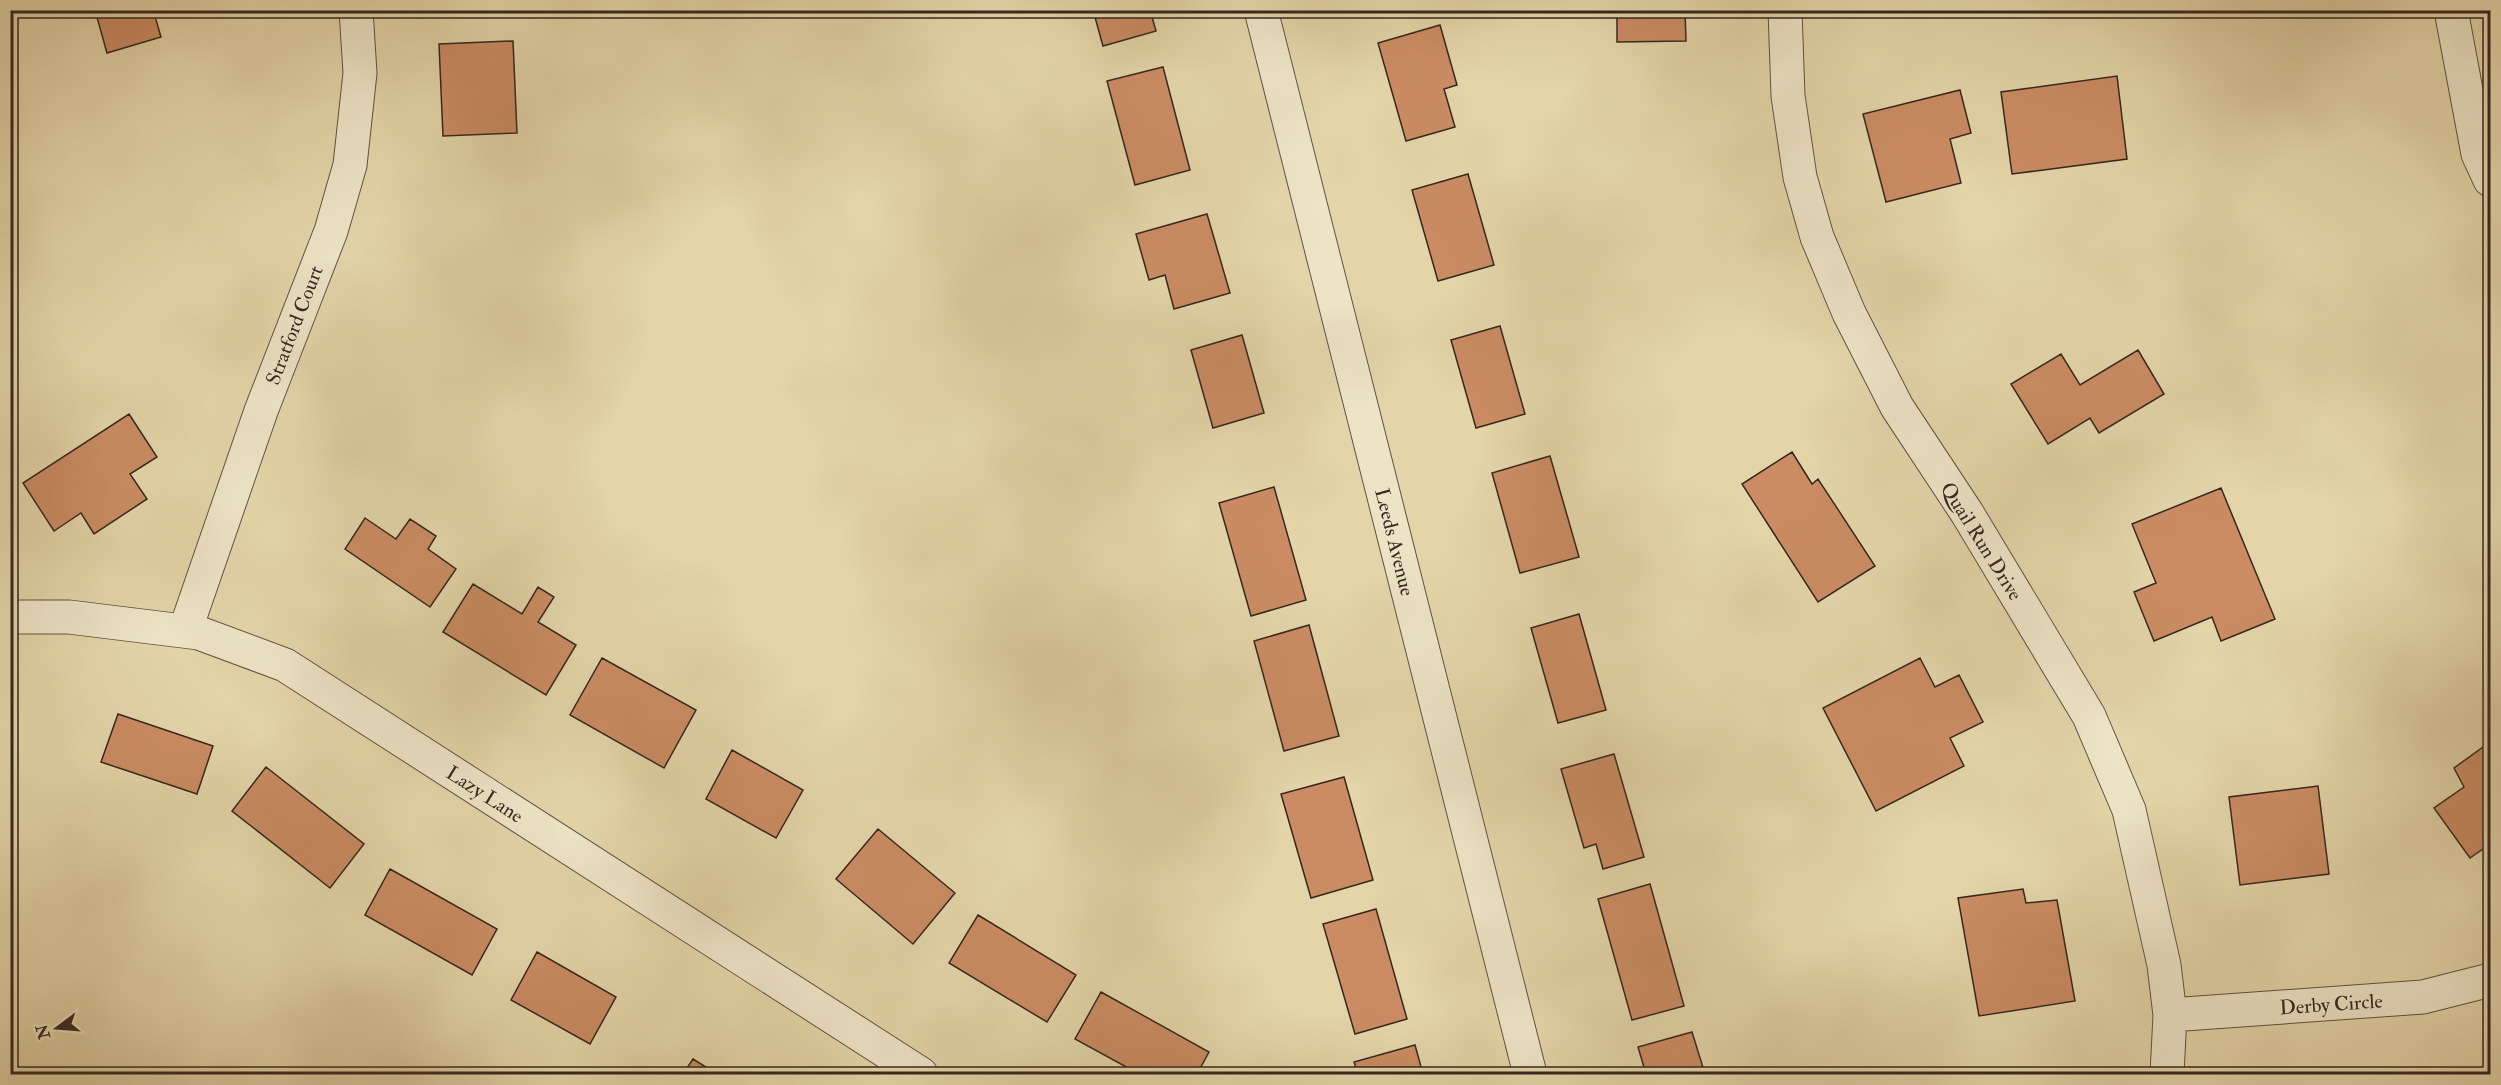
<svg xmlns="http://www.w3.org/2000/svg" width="2501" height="1085" font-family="'IM FELL Double Pica',serif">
<rect width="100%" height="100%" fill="#e3d5a8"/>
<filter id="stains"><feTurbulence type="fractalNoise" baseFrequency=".00333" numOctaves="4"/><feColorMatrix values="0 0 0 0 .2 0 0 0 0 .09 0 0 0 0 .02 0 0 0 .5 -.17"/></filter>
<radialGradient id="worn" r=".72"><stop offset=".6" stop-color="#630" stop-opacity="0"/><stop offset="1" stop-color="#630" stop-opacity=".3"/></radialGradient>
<path fill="#cb8c63" stroke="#362721" stroke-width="1.5" d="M95,10H164L154,13L161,37L107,53Z
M1093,10H1150L1156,31L1103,46Z
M1617,10H1685L1686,41L1617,42Z
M1440,25L1457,85L1444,89L1455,127L1406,141L1378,43Z
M513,41L517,133L443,136L439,44Z
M1163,67L1190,170L1135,185L1107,81Z
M2117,76L2127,159L2012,174L2001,92Z
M1960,90L1971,133L1950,139L1961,183L1886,202L1863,114Z
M1468,174L1494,265L1438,281L1412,190Z
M1207,214L1230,293L1174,309L1165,275L1149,280L1136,234Z
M1500,326L1525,414L1476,428L1451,340Z
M1242,335L1264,413L1213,428L1191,350Z
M2138,350L2164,394L2099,433L2090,418L2048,444L2011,384L2061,354L2080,385Z
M129,414L157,457L130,474L147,499L94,534L81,513L54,531L23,483Z
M1792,452L1812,484L1818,479L1875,566L1818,602L1742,484Z
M1550,456L1579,557L1520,573L1492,473Z
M1274,487L1306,600L1251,616L1219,503Z
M2221,488L2275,619L2221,641L2212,617L2154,641L2134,592L2156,583L2132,524Z
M365,518L396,539L410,519L436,536L428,549L456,569L430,607L345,549Z
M473,584L522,614L538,587L554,597L538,622L576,645L546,695L443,632Z
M1579,614L1606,710L1558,723L1531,628Z
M1309,625L1339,736L1284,751L1254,641Z
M602,658L696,710L664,768L570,715Z
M1920,658L1935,687L1959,675L1983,722L1950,738L1964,766L1876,811L1823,708Z
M118,714L213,746L197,794L101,762Z
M2490,742V844L2470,858L2434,808L2464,787L2454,768Z
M732,750L803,790L776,838L706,799Z
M1614,754L1644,857L1603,869L1596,844L1584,848L1561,769Z
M266,767L364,844L330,888L232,811Z
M1344,777L1373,880L1311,898L1281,794Z
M2318,786L2329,874L2240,885L2229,797Z
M878,829L955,893L913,944L836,879Z
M390,869L497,929L472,975L365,915Z
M1650,884L1684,1006L1632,1020L1598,899Z
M2023,889L2026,903L2057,900L2075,1001L1979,1016L1958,898Z
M1376,909L1407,1019L1355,1034L1323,924Z
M978,915L1076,975L1047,1022L949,963Z
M537,952L616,997L590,1044L511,1000Z
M1101,992L1209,1052L1197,1074H1139L1075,1039Z
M1692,1032L1705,1074H1646L1638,1047Z
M1415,1045L1423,1074H1358L1354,1062Z
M693,1059L717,1074H683Z"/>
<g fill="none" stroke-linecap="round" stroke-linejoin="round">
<g stroke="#615243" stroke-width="35">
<path id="street" d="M1261,10L1530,1074
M1785,10L1788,96L1800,177L1817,237L1849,313L1897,407L1967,513L2089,716L2129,810L2164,965L2170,1015L2167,1074
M2451,10L2478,154L2490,180
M10,617H69L199,633L285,665L921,1074
M185,631L261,411L331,231L350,165L360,73L356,10
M2170,1015L2423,997L2490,980"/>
</g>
<use href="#street" stroke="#ede4c6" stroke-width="33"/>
</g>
<g text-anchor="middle" stroke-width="4.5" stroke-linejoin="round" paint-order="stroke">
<g font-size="20" fill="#362721" stroke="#ede4c6">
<text transform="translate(294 325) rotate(-69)" y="7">Stratford Court</text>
<text transform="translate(1982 541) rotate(58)" y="7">Quail Run Drive</text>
<text transform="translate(1395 542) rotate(76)" y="7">Leeds Avenue</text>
<text transform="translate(485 794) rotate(33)" y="7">Lazy Lane</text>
<text transform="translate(2331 1004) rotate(-4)" y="7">Derby Circle</text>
</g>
</g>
<rect width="2501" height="1085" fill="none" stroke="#e3d5a8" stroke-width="36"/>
<rect x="12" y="12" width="2477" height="1061" fill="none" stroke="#362721" stroke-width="3"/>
<rect x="18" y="18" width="2465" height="1049" fill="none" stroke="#362721" stroke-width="1.5"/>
<g transform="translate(57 1028) rotate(254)" stroke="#ede4c6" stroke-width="4.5" paint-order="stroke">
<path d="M0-4.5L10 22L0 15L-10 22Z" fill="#362721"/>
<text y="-9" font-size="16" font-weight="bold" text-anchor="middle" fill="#362721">N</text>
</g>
<rect width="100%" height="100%" filter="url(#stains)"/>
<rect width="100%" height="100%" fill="url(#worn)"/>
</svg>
